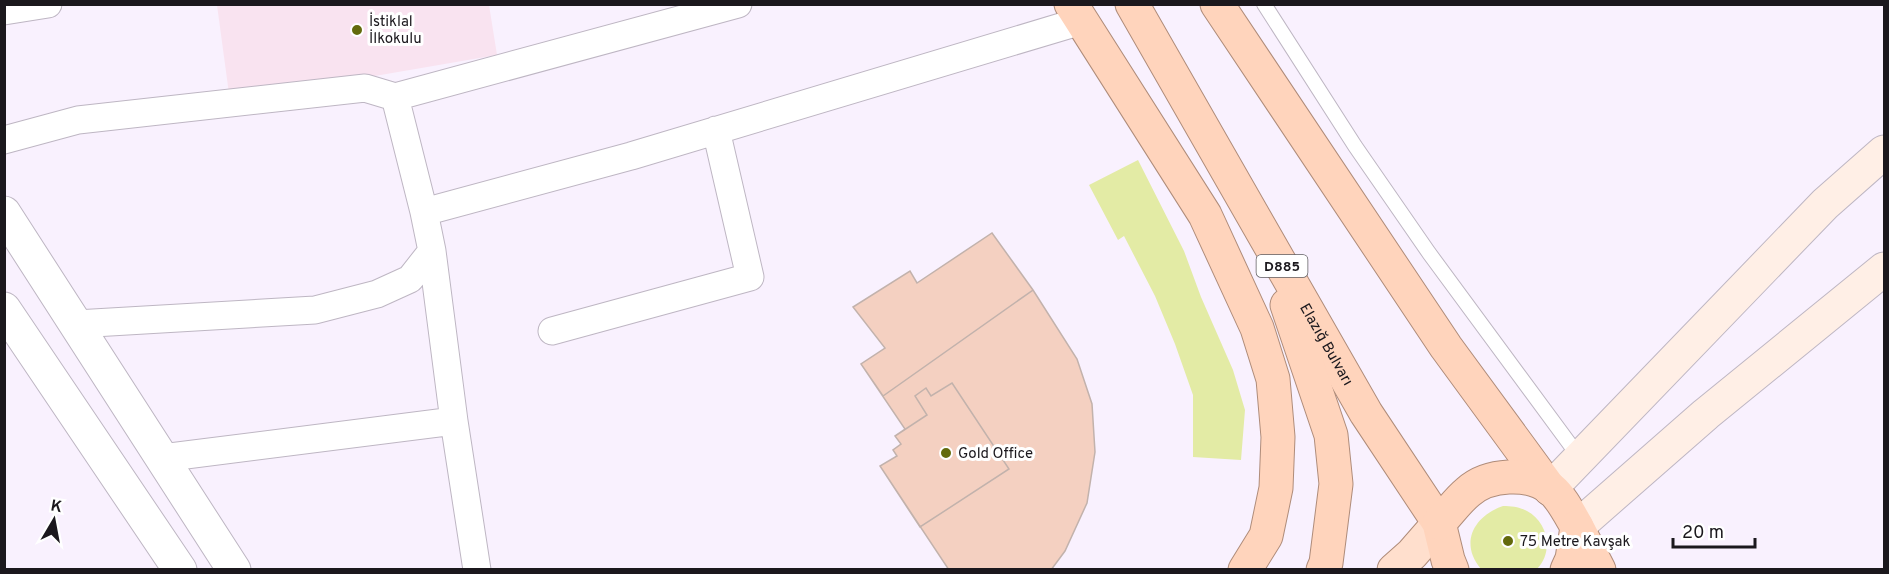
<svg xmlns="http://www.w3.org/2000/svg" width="1889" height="574" font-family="Overpass,sans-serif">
<rect width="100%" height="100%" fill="#f9f1fe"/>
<path fill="#f9e3f0" d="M217,5H489L497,55L230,101Z"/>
<path fill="#e3eba5" d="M1138,160L1184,251L1201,297L1233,370L1245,410L1241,460L1193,457V395L1175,344L1155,296L1124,236L1118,240L1089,185Z
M1503,506C1512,506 1519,507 1527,511C1548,522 1554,552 1537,569H1481C1459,543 1474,516 1503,506Z"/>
<path fill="#f4d0c1" stroke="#c2b2ac" stroke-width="1.5" d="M992,233L1033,290L1077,359L1092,404L1095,452L1087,503L1065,551L1051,570H949L880,466L897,456L893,450L901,444L895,436L905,429L861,364L885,348L853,307L910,271L917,283Z
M992,233L1033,290L883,396L861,364L885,348L853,307L910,271L917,283Z
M952,383L1009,469L920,527L880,466L897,456L893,450L901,444L895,436L927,415L915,396L926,388L931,396Z"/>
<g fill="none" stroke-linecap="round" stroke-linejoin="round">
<g stroke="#beb6c3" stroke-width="16">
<path id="service" d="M1264,4L1355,146L1429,253L1580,458"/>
</g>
<g stroke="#beb6c3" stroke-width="29">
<path id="minor" d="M4,11L48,4
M4,140L78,120L365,88L395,97
M424,212L631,156L1081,21
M76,324L315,310L377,294L410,279L432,251L424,212L395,97L738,4
M552,331L750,277L716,130
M454,421L477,570
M162,458L454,421L432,251"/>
</g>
<g stroke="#beb6c3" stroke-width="35">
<path id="tertiary" d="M4,213L234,570
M4,309L180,570"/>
</g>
<g stroke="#beb6c3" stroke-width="35">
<path id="secondary" d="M1550,489L1825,204L1884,152
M1577,527L1706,414L1884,269"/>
</g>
<g stroke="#af8c7a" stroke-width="35">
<path id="primary" d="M1394,570L1412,554L1439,523"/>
</g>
<g stroke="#af8c7a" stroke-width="35">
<g id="trunk">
<path d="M1071,4L1205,215L1257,328L1273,379L1278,437L1276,488L1266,536L1245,570"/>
<path id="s1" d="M1132,4L1366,413L1439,523L1448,560L1452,570"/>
<path d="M1217,4L1446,347L1550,489"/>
<path d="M1287,305L1331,435L1336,484L1326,563L1323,570"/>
<path d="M1439,523C1449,513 1457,501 1468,492C1488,474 1529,471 1551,489C1562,498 1570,515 1577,527L1572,559L1567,570"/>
<path d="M1577,527L1599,570"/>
</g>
</g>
<use href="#service" stroke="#fff" stroke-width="14"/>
<use href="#minor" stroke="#fff" stroke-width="27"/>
<use href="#tertiary" stroke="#fff" stroke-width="33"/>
<use href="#secondary" stroke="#ffefe6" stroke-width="33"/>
<use href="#primary" stroke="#ffdfcd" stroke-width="33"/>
<use href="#trunk" stroke="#ffd4bc" stroke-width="33"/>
</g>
<g fill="#636a0c" stroke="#fff" stroke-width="2">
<circle cx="357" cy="30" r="6"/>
<circle cx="946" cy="453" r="6"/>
<circle cx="1508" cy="541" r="6"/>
</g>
<g text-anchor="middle" stroke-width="6" stroke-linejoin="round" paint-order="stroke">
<rect fill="#fff" stroke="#5f5d61" stroke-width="1.5" x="1256.5" y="255" width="51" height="22" rx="4.5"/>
<g font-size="14" font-weight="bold" fill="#1b181d">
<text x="1282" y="271">D885</text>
</g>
<g font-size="15" fill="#1b181d" stroke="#fff" text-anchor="start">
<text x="369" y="26">İstiklal<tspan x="369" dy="17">İlkokulu</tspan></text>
<text x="958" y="458">Gold Office</text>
<text x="1520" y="546">75 Metre Kavşak</text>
</g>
<g font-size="15" fill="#1b181d" stroke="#fff">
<text dy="5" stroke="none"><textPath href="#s1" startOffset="392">Elazığ Bulvarı</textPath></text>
</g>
</g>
<rect width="1889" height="574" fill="none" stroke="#1b181d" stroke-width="12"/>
<g transform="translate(54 520) rotate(10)" stroke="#ffffff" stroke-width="4.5" paint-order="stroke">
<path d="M0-4.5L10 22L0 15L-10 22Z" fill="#1b181d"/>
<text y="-9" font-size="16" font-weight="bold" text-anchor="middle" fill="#1b181d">K</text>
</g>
<path d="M1673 538v9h82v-9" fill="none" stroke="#1b181d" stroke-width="3"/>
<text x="1682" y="538" font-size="18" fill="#1b181d" stroke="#ffffff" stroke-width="4.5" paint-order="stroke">20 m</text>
</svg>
